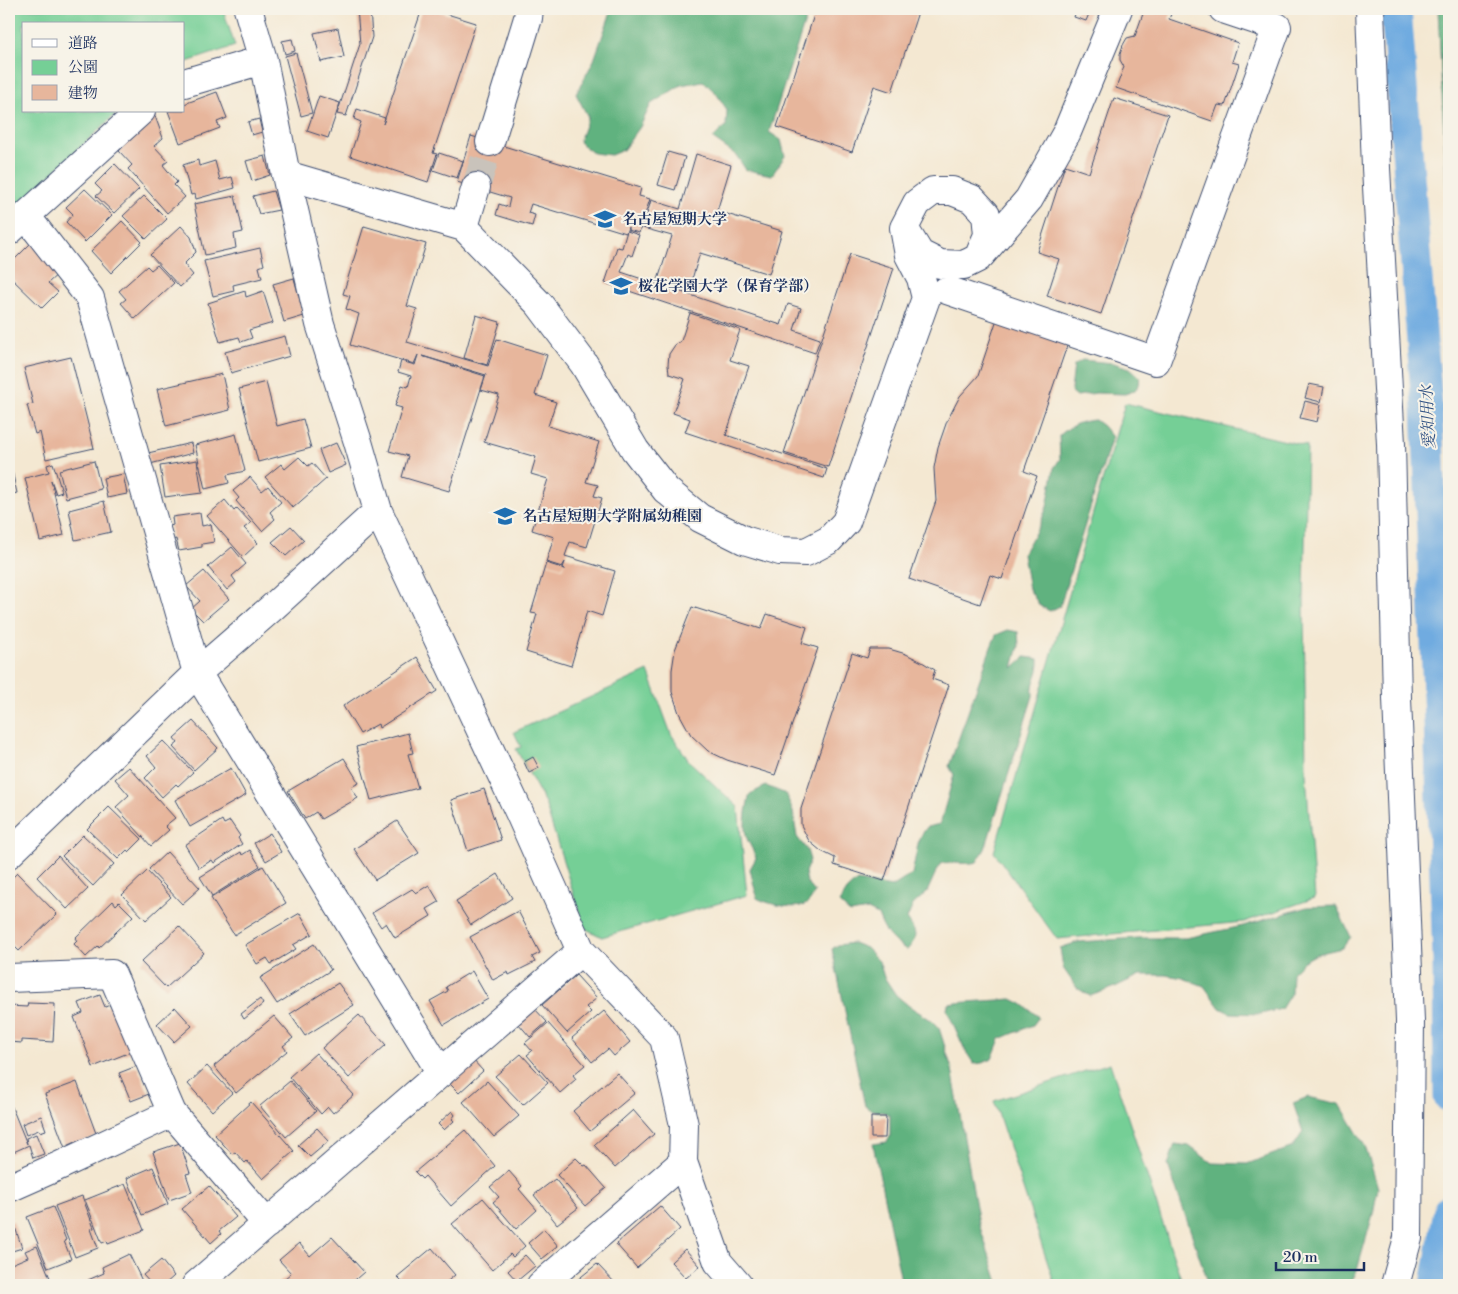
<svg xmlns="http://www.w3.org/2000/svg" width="1458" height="1294" font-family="'Libre Bodoni','Noto Serif JP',serif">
<rect width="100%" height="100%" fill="#f7f3e8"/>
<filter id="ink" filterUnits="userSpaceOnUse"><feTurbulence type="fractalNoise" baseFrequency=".02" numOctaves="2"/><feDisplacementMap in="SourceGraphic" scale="10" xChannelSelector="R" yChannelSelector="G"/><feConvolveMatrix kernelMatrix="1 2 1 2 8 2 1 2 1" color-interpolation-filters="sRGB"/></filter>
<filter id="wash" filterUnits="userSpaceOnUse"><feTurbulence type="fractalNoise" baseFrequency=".0096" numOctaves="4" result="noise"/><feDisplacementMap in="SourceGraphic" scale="20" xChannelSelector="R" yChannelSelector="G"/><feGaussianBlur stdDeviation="1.12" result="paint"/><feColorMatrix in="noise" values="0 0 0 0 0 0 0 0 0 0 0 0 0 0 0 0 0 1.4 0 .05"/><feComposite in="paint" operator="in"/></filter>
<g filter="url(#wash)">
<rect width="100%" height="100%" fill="#f4e8d2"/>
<path fill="#75cf96" stroke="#487f7a" d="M9,9H223L235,46L184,63V24H24V111H119L9,214Z
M1125,403L1307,446L1304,598L1306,773L1315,898L1244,922L1057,939L994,852Z
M648,671L671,734L689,761L738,807L747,895L602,937L584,928L545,803L516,749L521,747L514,732Z
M1110,1063L1183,1285H1055L994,1101Z"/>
<path fill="#60b27f" stroke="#3e706e" d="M612,9H809L769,132L781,140L785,156L772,175L746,170L736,155L713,139L717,134L726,126L727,110L716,93L703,81L681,85L651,104L640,127L623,150L611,155L593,153L579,142L588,117L576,94L594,60Z
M1438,9H1449V242Z
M1082,360L1113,363L1130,368L1140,377L1139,385L1134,391L1125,394L1096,393L1077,396L1071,391L1074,365Z
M1095,420L1103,426L1112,437L1060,606L1050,611L1040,606L1029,589L1023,554L1039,526L1047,507L1054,468L1060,459L1059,436C1071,425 1080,421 1095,420Z
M1008,630L1018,632L1019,646L1013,668L1025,657L1039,659C1040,676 1031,679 1033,696L985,849L977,862C966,865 954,862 942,863L936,872L927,892L913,905L907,919C916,932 919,937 907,950C891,941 884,932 878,915L868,910L850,913L839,903L847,890L857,881L892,887L912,874L919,839L927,827L940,824L954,775L949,766L991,647L996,635Z
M766,786L786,794L793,812L797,837L807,850L810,860L805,872L807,883L815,892C813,895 811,900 809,902C800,912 767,904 757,898L750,869L756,858C753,849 747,841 746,835C743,826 747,803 750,794Z
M1336,906L1351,937L1342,948L1317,954L1304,961L1292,973L1291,993L1281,1009L1261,1014L1230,1013L1220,1008L1204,986L1183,978L1166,975H1140L1113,988L1090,996L1077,988L1063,968L1060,948L1078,942L1138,938H1186L1243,926L1307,907Z
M853,943L866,948L879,961L884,977L896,995L909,1006L931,1020L939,1028L952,1069L979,1224L999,1285H902L873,1144L887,1142L890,1137V1115C882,1110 872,1113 865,1106L832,949L838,945Z
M1012,999L1022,1004L1039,1017L1033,1025L1000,1039L992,1059L982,1063L974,1064L965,1050L947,1010L948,1004C969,1001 990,1001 1012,999Z
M1308,1097L1340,1104L1365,1146L1378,1188L1373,1214L1356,1274L1348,1285H1209L1168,1165L1175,1144L1189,1146L1212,1163L1247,1164L1293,1147L1303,1132L1293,1103Z"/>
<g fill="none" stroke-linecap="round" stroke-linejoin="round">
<path stroke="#6fabe0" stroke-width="31" d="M1396,9L1427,406L1448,959L1449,1097
M1436,1285L1449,1210"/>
</g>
<g id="blocks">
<path fill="#e7b69c" d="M357,9H370L372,37L346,116L337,114L360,44Z
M422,9H431L476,23L433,153L437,154L428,182L350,156L361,122L354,119L357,109L385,118L383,124Z
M816,9H919L892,92L874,86L852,152L777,127Z
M1077,9H1091L1086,21L1074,17Z
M1147,9H1173L1169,19L1238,43L1232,62L1239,64L1225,106L1218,105L1212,121L1116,88L1124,67L1120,60V54L1123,45L1127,38L1135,36L1144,11H1147Z
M338,28L344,57L321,62L314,33Z
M292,39L295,51L285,54L282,41Z
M296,53L312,113L301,116L285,56Z
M217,92L227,118L217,122L220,128L180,143L168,111H184V104Z
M319,96L340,103L328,138L307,131Z
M1114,98L1168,115L1101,314L1047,296L1059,259L1037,252L1065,165L1089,173Z
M155,116L163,138L154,146L168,161L163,165L177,182L174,185L185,197L167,213L128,169L132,165L119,151L123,147L122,145Z
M259,119L262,132L252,135L248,122Z
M471,136L641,188L639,196L650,199L639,233L628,230V227L626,233L531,204L528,213L535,215L532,226L496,215L499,204L508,207L510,198L457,182Z
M668,152L685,157L675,190L658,185Z
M439,153L463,161L457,178L433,170Z
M696,154L731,165L717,211L782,231L769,274L700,253L688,292L657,283L672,236L643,228L651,200L680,209Z
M265,156L270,175L252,181L246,161Z
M198,160L199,166L215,161L220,180L232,177L235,188L196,199L195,194L191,195L183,165Z
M115,164L139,189L114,213L96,196L102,191L95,184Z
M85,189L112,215L85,242L66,222L73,214L66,207Z
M273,191L279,210L259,214L253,196Z
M144,196L167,219L146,239L123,216Z
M235,196L243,232L234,234L236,248L205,255L194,204Z
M122,221L142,242L111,273L91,251Z
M181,226L191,237L196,252L184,264L193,275L180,287L150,255Z
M364,226L426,244L407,306L417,309L407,342L488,366L497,339L547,355L535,395L556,402L548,426L599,442L586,482L598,485L594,496L602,498L587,547L570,542L565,556L615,571L602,616L587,611L571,666L526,652L537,614L531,613L546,563L565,569L563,568L565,562L562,567L546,562L554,537L532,530L548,479L531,474L536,457L484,442L499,395L481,390L486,375L422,356L485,376L449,491L402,477L408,456L389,451L402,408L395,406L402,385L408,387L411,376L398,372L401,361L415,365L418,355L414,364L350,345L359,314L346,309L350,296L343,294Z
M627,231L639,235L632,256L628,254L621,272L781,325L788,304L801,308L794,330L820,339L815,353L605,283L617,247L622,248Z
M31,243L60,272L48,283L58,292L42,308L9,276V265Z
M260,248L264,265L259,267L262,278L233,285L234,291L213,296L204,261Z
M850,254L894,268L828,467L784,453Z
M157,265L174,283L135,319L121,303L126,299L119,291L147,266L151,270Z
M294,278L304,316L284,322L273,284Z
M245,291L246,297L263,291L273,323L249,330L252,338L241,342L239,337L220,342L208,303Z
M690,313L740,330L730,360L749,366L726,435L827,469L824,478L685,432L690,419L673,413L685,379L669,374L668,365L669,354L675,345L681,341Z
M476,315L500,322L487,365L464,358Z
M997,319L1068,343L1024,471L1037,476L1002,579L990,575L980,604L909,579L936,501L934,468L938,447L947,421L960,396L978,376Z
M285,336L290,356L231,373L225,352Z
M71,357L94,448L46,459L40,432L35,434L27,405L33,404L24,368Z
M222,374L230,410L166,426L157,389Z
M266,382L277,426L303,419L311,448L258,462L239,389Z
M1309,384L1324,387L1321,402L1305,398Z
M1305,401L1321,405L1317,422L1300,418Z
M236,434L245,471L227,475L229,483L205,489L195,445Z
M191,443L193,453L150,464L148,453Z
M336,443L346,465L328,473L319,450Z
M9,457L17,493L9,495Z
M299,457L308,466L312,463L326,479L293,508L265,477L281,464L285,469Z
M197,460L202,493L179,496V495L165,497L160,466Z
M94,461L101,489L66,498L59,470Z
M53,463L62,492L56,494L51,480L64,535L40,541L25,478L49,472L47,465Z
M123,474L127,494L107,498L103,478Z
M250,477L262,491L268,486L281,502L270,512L275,519L262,531L236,501L239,498L233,491Z
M225,500L234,511L237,508L251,523L244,528L258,543L243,557L207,516Z
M104,501L111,532L75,540L69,510Z
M200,513L202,526L211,524L214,542L202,544V547L179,551L176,539L172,540L170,526L173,525L172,517Z
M291,526L304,540L286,556L272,542Z
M232,547L246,564L232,576L236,582L227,590L208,567Z
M204,571L229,599L203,621L191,609L200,601L186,586Z
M692,607L761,629L767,614L807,627L802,643L818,648L775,775L727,760L708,751L691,735L679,713L672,692V670L675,650Z
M870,649H889L906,654L922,662L935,670L932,679L949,685L884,881L834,865L835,858L821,851L809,841L801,825V809L852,653L867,658Z
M417,657L437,691L379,728L378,724L360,734L343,706Z
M193,721L218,748L194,770L173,747L178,743L174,738Z
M408,733L413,753L408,754L418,788L371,800L356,747Z
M163,741L193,772L178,786L176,784L162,797L145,778L156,767L147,756Z
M533,757L539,768L529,773L524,762Z
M344,758L359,783L351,787L358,798L321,819L316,812L305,819L288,791Z
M129,767L175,818L165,826L169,830L151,846L116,807L129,795L115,779Z
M231,768L246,795L190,827L175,800Z
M484,789L501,840L468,851L451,800Z
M109,807L142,839L129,852L127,850L118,859L87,829Z
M222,820L224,824L230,821L240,836L238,838L242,844L214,863L212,860L199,868L185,845Z
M397,821L419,853L375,880L354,849Z
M270,833L281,852L266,861L254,843Z
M83,835L114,864L93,886L62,856Z
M250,850L260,866L212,896L200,877L241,852L242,855Z
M167,852L200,888L182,904L149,869Z
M58,856L88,889L67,909L37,877Z
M263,866L286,903L234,935L211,898Z
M147,871L171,897L146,920L122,895Z
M17,873L57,914L19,951L9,941V881Z
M498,874L512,898L471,925L456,901Z
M429,885L439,902L427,909L431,916L395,938L386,923L381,927L372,913L412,889L416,893Z
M113,901L116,905L119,902L133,916L99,948L98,946L86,957L74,944L77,941L75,938Z
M518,911L540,953L532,957L535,962L509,975L508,972L493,980L470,937Z
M300,913L312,934L293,945L296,949L271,964L267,958L257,964L245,945Z
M179,926L204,953L166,988L141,962Z
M314,944L331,970L277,1004L260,978Z
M472,971L488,999L444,1025L430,1001L448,991L446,987Z
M576,975L597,998L586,1007L591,1012L567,1033L542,1005Z
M338,983L354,1005L305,1036L290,1014Z
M100,995L105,1007L115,1003L133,1051L93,1067L74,1017L83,1013L79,1003Z
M260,999L263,1004L244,1019L241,1014Z
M28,1003L55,1004L53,1042L22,1040V1043L9,1042V1006L27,1007Z
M175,1007L192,1026L174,1042L157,1024Z
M534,1008L547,1022L530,1037L518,1023Z
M604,1011L630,1042L614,1056L608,1049L592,1062L572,1038Z
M359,1015L386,1045L349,1078L322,1048Z
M274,1016L293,1038L283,1046L287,1051L236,1093L214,1066Z
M548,1023L585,1065L573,1075L576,1079L560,1093L527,1055L532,1051L525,1043Z
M316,1053L354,1095L333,1113L328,1107L321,1114L289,1077Z
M521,1054L548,1083L523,1105L495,1076Z
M472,1059L483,1071L459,1093L448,1082Z
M137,1066L149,1094L131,1101L119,1073Z
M207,1066L232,1093L212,1111L188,1084Z
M617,1073L635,1093L590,1131L573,1111Z
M290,1081L316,1111L286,1137L260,1106Z
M487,1081L519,1116L494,1137L463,1102Z
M77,1082L97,1136L65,1148L45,1094Z
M251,1102L294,1151L263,1179L247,1161L245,1163L235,1152L232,1154L215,1135Z
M11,1105L27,1144L26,1138L36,1134L44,1154L33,1158L29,1145L9,1154V1106Z
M633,1110L654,1134L615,1168L594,1145Z
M452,1111L455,1115L452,1119L454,1121L444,1130L438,1124Z
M41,1116L46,1130L40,1132L39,1130L26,1135L22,1124Z
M871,1117H886L885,1138H871Z
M317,1128L329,1141L310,1157L298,1145Z
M465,1130L495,1166L451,1206L425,1176L422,1179L415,1172Z
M180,1143L190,1173L186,1174L192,1192L169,1200L153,1152Z
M576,1158L584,1166L586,1165L606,1188L585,1206L557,1175Z
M153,1167L168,1204L142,1215L127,1178Z
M509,1171L522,1186L519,1189L537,1210L516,1229L493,1202L499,1197L490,1187Z
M555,1179L578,1208L557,1224L534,1195Z
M125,1184L144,1230L108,1244L107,1241L102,1243L85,1200Z
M209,1186L236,1217L219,1231L221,1234L211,1243L182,1209Z
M82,1196L94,1228L91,1229L98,1248L75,1257L55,1206Z
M483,1198L525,1246L513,1257L510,1254L492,1270L452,1224Z
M660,1206L680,1229L637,1268L616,1244Z
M53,1207L66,1240L64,1241L71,1259L48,1268L27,1217Z
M13,1221L22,1248L9,1252V1223Z
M544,1229L558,1246L542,1259L528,1243Z
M332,1237L364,1272L349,1285H277L291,1273L279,1260L299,1243L310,1256Z
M37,1246L50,1278L46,1279L48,1283L43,1285H9V1265L28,1257L25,1251Z
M432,1248L455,1275L443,1285H405L397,1277Z
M685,1249L700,1266L686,1278L671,1262Z
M129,1254L144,1285H91L88,1280L104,1273L102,1267Z
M525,1255L535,1266L517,1281L508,1271Z
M161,1260L174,1276L164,1285H152L143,1275Z
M597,1264L617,1285H571Z"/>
</g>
</g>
<g filter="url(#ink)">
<use href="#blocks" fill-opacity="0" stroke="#3c4b6f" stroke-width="1"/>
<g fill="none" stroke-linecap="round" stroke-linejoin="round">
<path stroke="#c9c3bb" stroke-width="28" stroke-dasharray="28 14" stroke-linecap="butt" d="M476,187L490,142"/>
<g stroke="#3c4b6f" stroke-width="30">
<path id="minor" d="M248,9L263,60
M1370,9L1376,168L1391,444L1397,698L1410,1021L1408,1238L1395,1285
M184,83L263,60L286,175L320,324L358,442L378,511L519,812L581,951L664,1038L684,1125L683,1162L718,1262L738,1285
M490,142L528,18L529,9
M286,175L464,227L539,304L584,364L635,450L666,490L700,518L744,540L780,551L806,552L829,540L846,522L926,298L921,278L909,255L904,228L917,203L933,191H952L972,199L986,214L988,235L978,258L964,265L940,264L920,254L904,228
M26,216L90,298L197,673L441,1073
M464,227L476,187
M9,231L141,111
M981,255L1029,199L1067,132L1118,9
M947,290L1156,361L1277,27L1223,9
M9,854L197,673L274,606L378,511
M9,978L112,974L172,1113L267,1224
M9,1188L61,1165L172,1113
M196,1285L581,951
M541,1285L683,1162"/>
</g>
<use href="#minor" stroke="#fff" stroke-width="28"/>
</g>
</g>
<defs>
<g id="university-bare" transform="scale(1.725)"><path d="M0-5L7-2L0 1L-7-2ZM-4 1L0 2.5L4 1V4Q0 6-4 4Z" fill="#1f6fb2" stroke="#f7f3e8" stroke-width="2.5" paint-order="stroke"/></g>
<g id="school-bare" transform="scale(1.725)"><path d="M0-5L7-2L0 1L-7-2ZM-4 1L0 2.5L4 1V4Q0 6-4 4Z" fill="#1f6fb2" stroke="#f7f3e8" stroke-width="2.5" paint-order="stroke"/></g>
</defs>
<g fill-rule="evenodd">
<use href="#university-bare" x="605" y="219"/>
<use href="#university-bare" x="621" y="286"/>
<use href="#school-bare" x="505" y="516"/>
</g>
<g text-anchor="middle" stroke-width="4" stroke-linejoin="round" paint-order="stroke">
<g font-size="15" font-weight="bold" fill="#1b2f5e" stroke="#f7f3e8" text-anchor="start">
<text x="622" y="224">名古屋短期大学</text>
<text x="638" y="291">桜花学園大学（保育学部）</text>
<text x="522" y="521">名古屋短期大学附属幼稚園</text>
</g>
<g font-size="16" font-style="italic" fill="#345485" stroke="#f7f3e8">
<text transform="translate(1427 417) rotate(-93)" y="6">愛知用水</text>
</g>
</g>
<rect width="1458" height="1294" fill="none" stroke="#f7f3e8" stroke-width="30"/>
<rect x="22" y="22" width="162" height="90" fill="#f7f3e8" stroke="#9fa5b1"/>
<rect x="32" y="39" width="25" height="8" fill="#ffffff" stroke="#9fa5b1"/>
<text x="68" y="48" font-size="15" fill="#1b2f5e">道路</text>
<rect x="32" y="60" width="25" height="15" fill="#75cf96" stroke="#9fa5b1"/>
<text x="68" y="72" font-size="15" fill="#1b2f5e">公園</text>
<rect x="32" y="85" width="25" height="15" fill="#e7b69c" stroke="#9fa5b1"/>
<text x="68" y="98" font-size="15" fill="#1b2f5e">建物</text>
<path d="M1276 1262v8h88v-8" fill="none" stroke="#1b2f5e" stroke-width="2.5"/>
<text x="1283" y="1262" font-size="15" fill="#1b2f5e" stroke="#f7f3e8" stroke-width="4" paint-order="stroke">20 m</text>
</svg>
